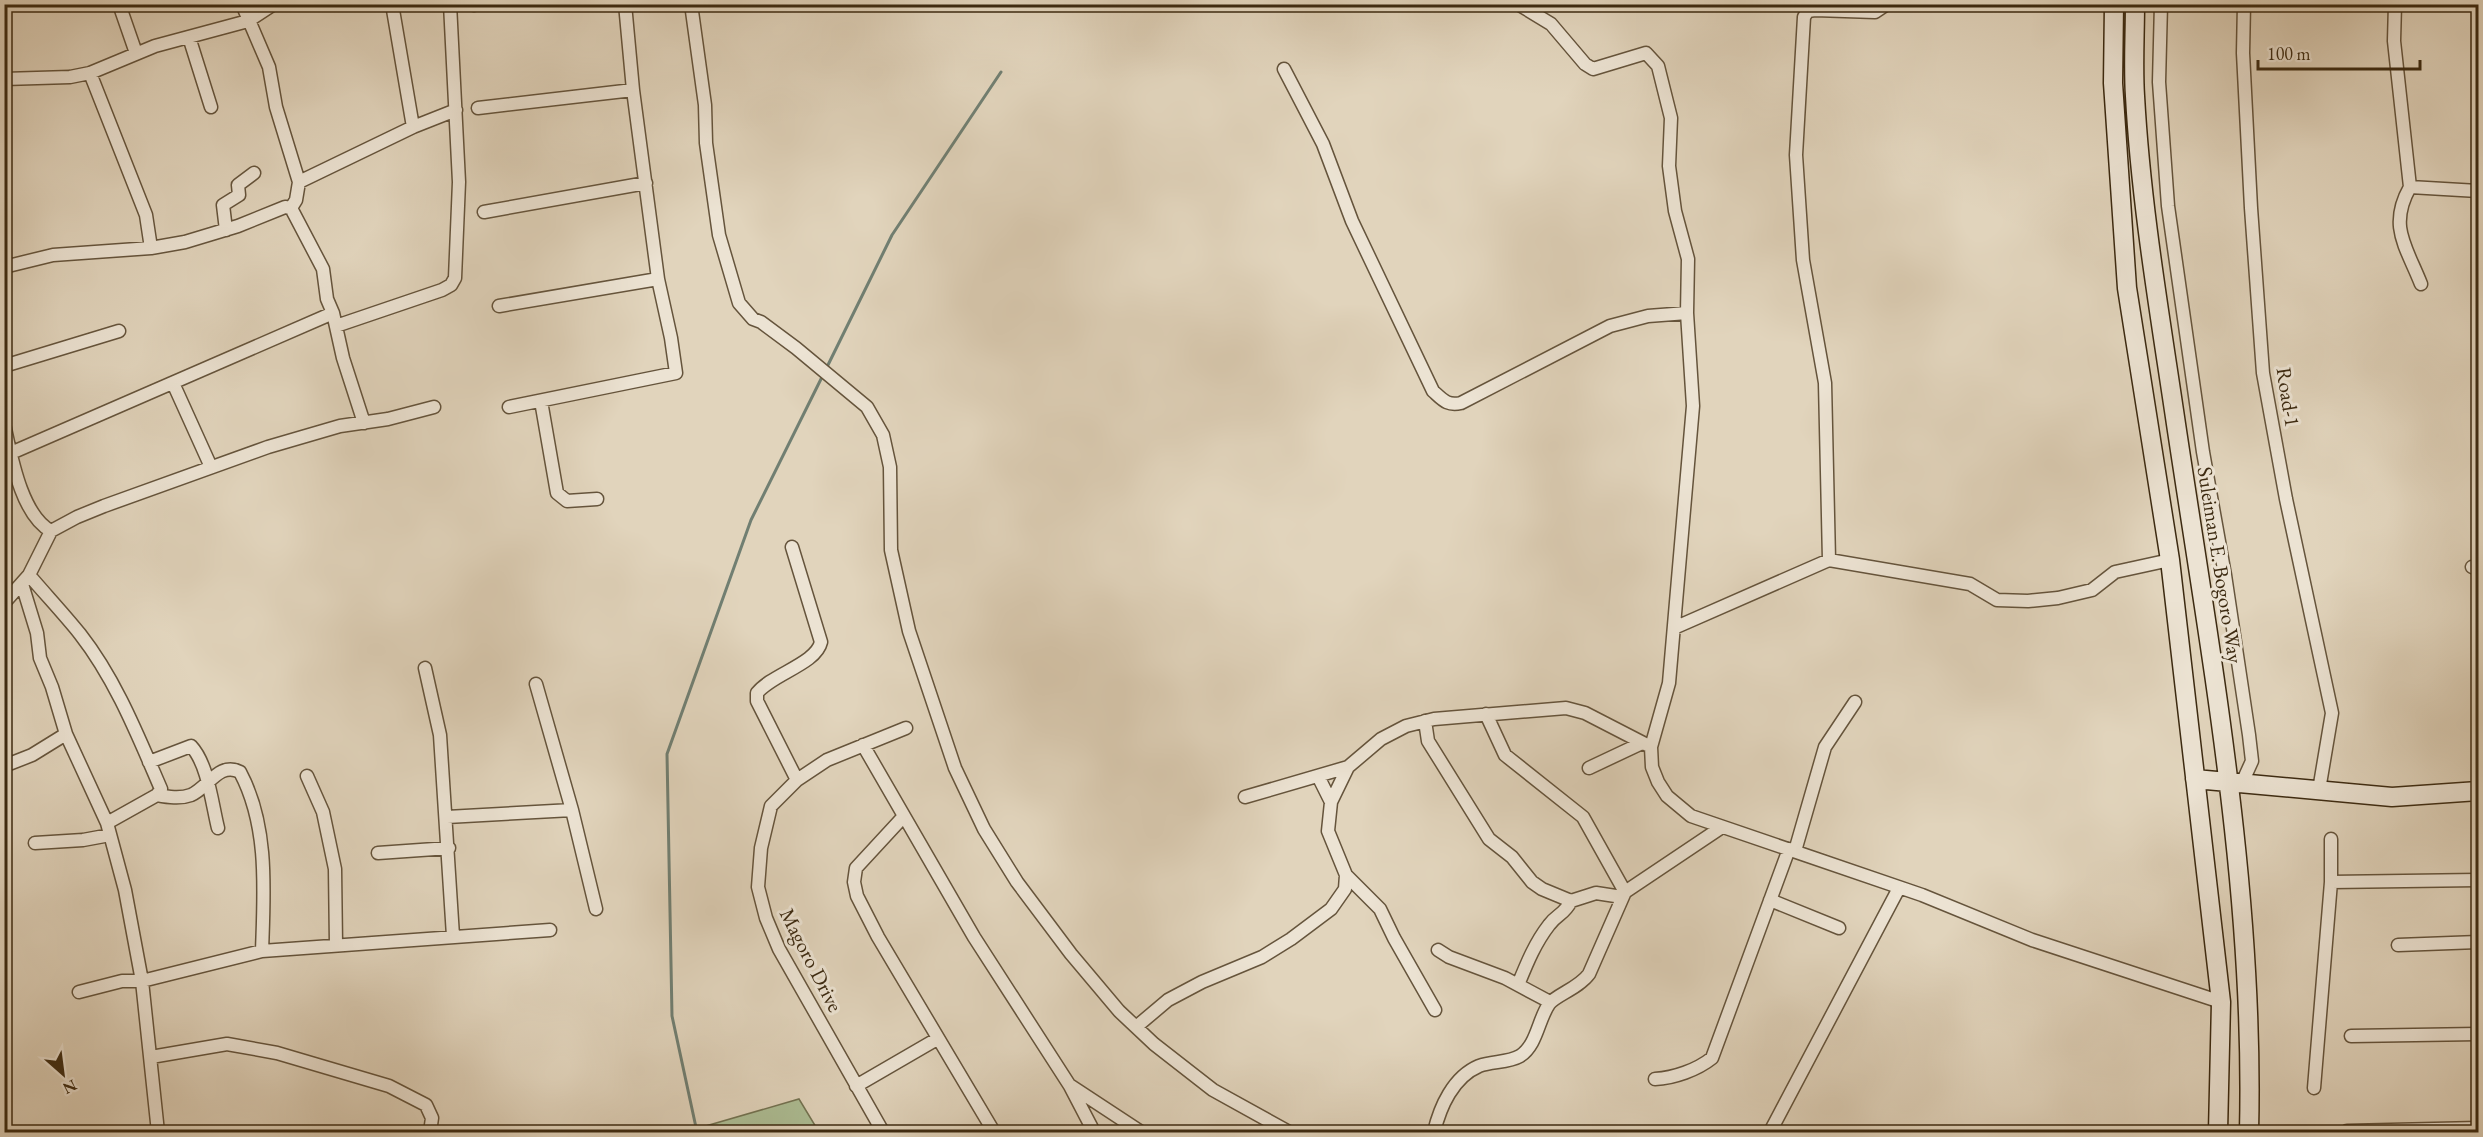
<svg xmlns="http://www.w3.org/2000/svg" width="2483" height="1137" font-family="'EB Garamond',serif">
<rect width="100%" height="100%" fill="#e1d4bc"/>
<filter id="stains"><feTurbulence type="fractalNoise" baseFrequency=".00333" numOctaves="4"/><feColorMatrix values="0 0 0 0 .2 0 0 0 0 .09 0 0 0 0 .02 0 0 0 .5 -.17"/></filter>
<radialGradient id="worn" r=".72"><stop offset=".6" stop-color="#630" stop-opacity="0"/><stop offset="1" stop-color="#630" stop-opacity=".3"/></radialGradient>
<path fill="#adbe95" stroke="#747453" stroke-width="1.5" d="M799,1099L819,1132H684H685Z"/>
<g fill="none" stroke-linecap="round" stroke-linejoin="round">
<path stroke="#717f72" stroke-width="3" d="M826,369L892,235L1001,72
M697,1132L672,1016L667,754L751,520L823,375"/>
<g stroke="#65543c" stroke-width="15">
<path id="street" d="M119,4L136,53
M242,4L269,67L276,107L299,182L296,200L291,208
M392,4L413,127
M691,4L705,105L706,143L719,235L739,303L753,319L761,322L796,348L867,407L883,435L890,467L891,550L909,631L955,768L984,829L1017,882L1071,954L1119,1011L1154,1044L1213,1090L1289,1132
M1518,4L1551,24L1585,64L1593,69L1646,53L1658,66L1671,118L1669,166L1675,211L1688,259L1687,313L1693,406L1669,683L1651,747L1652,767L1658,782L1667,796L1691,816L1922,895L2032,940L2221,1002
M2161,4L2159,82L2168,206L2203,452L2225,575L2249,735L2252,761L2242,783
M2244,4L2243,53L2251,208L2263,373L2286,499L2332,713L2319,790
M2395,4L2394,41L2410,187C2388,226 2406,246 2421,284
M474,5V4
M189,37L211,107
M1284,69L1323,144L1352,221L1433,391C1443,400 1447,406 1461,403L1610,326L1648,316L1687,313
M90,73L146,215L151,248
M4,79L70,77L90,73L155,46L248,21L274,4
M478,108L633,90
M299,182L413,127L456,110
M2410,187L2478,191
M291,208L323,269L327,299L333,313L343,358L364,423
M484,212L646,183
M226,230L223,205L239,195L238,185L254,173
M4,267L53,255L151,248L185,242L238,226L285,207L291,208
M499,306L658,279
M336,326L442,290L451,285L455,278L459,182L450,4
M4,366L119,331
M173,383L211,467
M541,401L557,493L567,501L597,499
M509,407L676,373L671,338L658,279L633,90L625,4
M4,424C11,455 21,515 51,531L77,517L104,506L268,447L340,426L388,419L434,407
M11,453L333,313
M792,547L821,642C816,664 772,674 757,693V701L797,780
M1829,560L1825,383L1803,260L1796,155L1804,17L1808,11L1815,10L1875,12L1887,4
M2472,567L2478,568
M29,575C46,595 64,614 80,634C116,680 138,736 161,789L157,795L107,823
M22,584L37,633L40,658L52,687L66,734L107,823L125,890L142,981L158,1132
M4,603L29,575L51,531
M1674,628L1829,560L1970,584L1997,600L2028,601L2058,598L2092,590L2115,572L2170,560
M425,668L440,735L453,936
M536,684L572,810L596,909
M1486,714L1505,755L1583,817L1625,892
M1425,721L1428,741L1489,839L1512,857L1532,882L1542,889L1571,901L1596,893L1622,897
M863,745L974,937L1070,1086L1094,1132
M149,762L191,746C208,764 212,804 218,828
M4,766L32,755L66,734
M1589,768L1642,743
M307,776L323,812L335,869L336,945
M1318,776L1331,802
M157,795C168,797 180,799 191,795C208,788 219,761 240,772C269,826 264,892 262,951
M1245,797L1348,767
M904,816L856,868L854,882L857,896L878,937L994,1132
M447,817L572,810
M35,843L83,840L110,835
M1795,851L1825,747L1855,702
M378,853L449,848
M1346,875L1380,909L1394,938L1435,1010
M2331,882L2478,880
M1770,900L1839,928
M2398,945L2478,942
M1438,950L1449,957L1505,978L1550,1002
M1518,985C1527,963 1535,943 1549,925C1557,914 1564,915 1571,901
M79,992L122,981H142L262,951L550,930
M1136,1027L1168,1000L1202,982L1262,957L1291,939L1331,909L1345,889L1346,875L1328,831L1331,802L1348,767L1381,739L1406,726L1434,719L1566,708L1585,713L1651,747
M2351,1036L2478,1034
M151,1057L227,1044L277,1053L389,1086L426,1105L432,1118L430,1132
M1655,1079C1674,1078 1697,1070 1712,1058L1789,849
M856,1086L937,1039
M1071,1086L1141,1132
M2314,1088L2331,882V839
M4,1130L6,1132
M2347,1131L2478,1128
M883,1132L779,949L766,918L758,887L761,848L771,806L797,780L827,760L906,728
M1434,1132C1440,1107 1453,1077 1479,1066C1492,1061 1508,1063 1520,1056C1537,1045 1538,1020 1549,1004C1556,995 1579,988 1589,974L1625,892L1722,827
M1770,1132L1899,888"/>
</g>
<g stroke="#3c2a11" stroke-width="21">
<path id="secondary" d="M2114,4L2113,83L2127,288L2170,560L2221,1002L2218,1132
M2135,4C2135,35 2133,66 2135,96C2141,206 2160,315 2176,424C2211,658 2255,895 2249,1132
M2195,779L2392,797L2478,791"/>
</g>
<use href="#street" stroke="#ece3d3" stroke-width="12"/>
<use href="#secondary" stroke="#ece3d3" stroke-width="18"/>
</g>
<g text-anchor="middle" stroke-width="6" stroke-linejoin="round" paint-order="stroke">
<g font-size="21" fill="#3c2a11" stroke="#ece3d3">
<text transform="translate(2288 397) rotate(81)" y="7">Road-1</text>
<text transform="translate(2220 565) rotate(81)" y="7">Suleiman E. Bogoro Way</text>
<text transform="translate(811 960) rotate(63)" y="7">Magoro Drive</text>
</g>
</g>
<rect width="2483" height="1137" fill="none" stroke="#e1d4bc" stroke-width="24"/>
<rect x="6" y="6" width="2471" height="1125" fill="none" stroke="#3c2a11" stroke-width="3"/>
<rect x="12" y="12" width="2459" height="1113" fill="none" stroke="#3c2a11" stroke-width="1.5"/>
<g transform="translate(63 1074) rotate(152)" stroke="#ece3d3" stroke-width="4.5" paint-order="stroke">
<path d="M0-4.5L10 22L0 15L-10 22Z" fill="#3c2a11"/>
<text y="-9" font-size="16" font-weight="bold" text-anchor="middle" fill="#3c2a11">N</text>
</g>
<path d="M2258 60v9h162v-9" fill="none" stroke="#3c2a11" stroke-width="3"/>
<text x="2267" y="60" font-size="18" fill="#3c2a11" stroke="#ece3d3" stroke-width="4.5" paint-order="stroke">100 m</text>
<rect width="100%" height="100%" filter="url(#stains)"/>
<rect width="100%" height="100%" fill="url(#worn)"/>
</svg>
